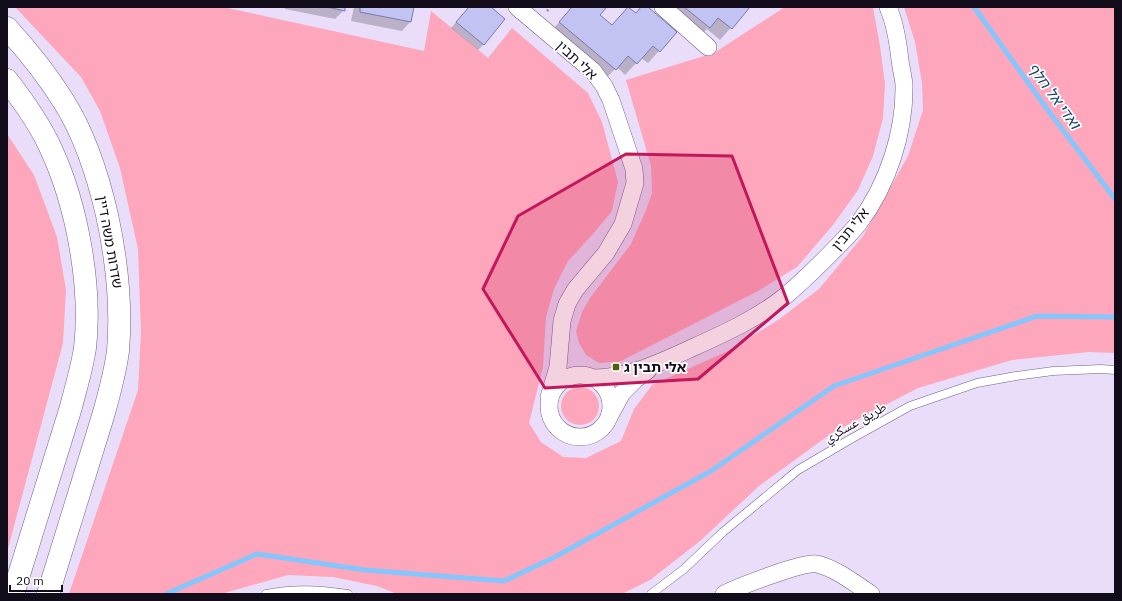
<svg xmlns="http://www.w3.org/2000/svg" width="1122" height="601" font-family="'IBM Plex Sans','Noto Naskh Arabic','Noto Sans Hebrew',sans-serif">
<rect width="100%" height="100%" fill="#e9ddf9"/>
<path fill="#fea6bb" d="M15,7H223L424,51L431,11L488,58L512,28L588,93L602,122L618,182L612,211L593,234L568,261L554,289L546,317L543,367L529,423L541,442L563,457L586,458L621,441L634,409L652,385L728,351L778,320L819,289L863,236L908,156L923,110L922,83L915,42L904,7H1115V353L1089,352L1012,360L918,388L832,433L759,486L700,541L650,580L622,594H397L377,586L333,577L288,575L221,594H69L138,390L141,332L138,249L120,168L100,111L81,77Z
M785,7H873L880,46L885,84L883,118L873,156L858,190L833,225L797,267L758,291L619,362L599,363L586,355L579,343L576,331L582,312L590,298L631,244L646,210L652,193L651,166L626,80L714,53Z
M7,134L34,175L57,237L66,290L63,343L7,552Z
M561 406a19 19 0 1 1 38 0a19 19 0 1 1-38 0Z"/>
<path fill="#0003" d="M285,7H344V10L335,19L285,9Z
M354,7H413L410,22L402,31L351,21Z
M469,7H489L484,44L478,50L451,28Z
M572,7H606L599,15L611,26L628,8L635,14L642,7H646L676,32L648,63L641,58L625,75L617,67L603,81L549,34Z
M659,7H749L720,40L707,29L697,39Z"/>
<g fill="none" stroke-linecap="round" stroke-linejoin="round">
<path stroke="#85c6fc" stroke-width="5" d="M974,7L1047,109L1115,199
M166,594L257,554L365,570L504,581L553,558L711,471L834,386L1037,316L1115,317"/>
</g>
<path fill="#c3c3f3" stroke="#7b7ba7" d="M327,7H345V11Z
M360,7H414L411,22L360,12Z
M469,7H491L505,19L484,45L456,22Z
M572,7H607L600,15L612,25L628,7L636,13L641,7H648L677,32L660,52L653,46L637,64L628,56L616,70L559,22Z
M684,7H750L732,29L718,18L710,28Z"/>
<g fill="none" stroke-linecap="round" stroke-linejoin="round">
<g stroke="#736089" stroke-width="9">
<path id="lane" d="M266,594C295,588 319,590 348,594
M651,594L684,569L723,532L798,470L849,440L910,406L977,383L1016,376L1053,371L1101,369L1115,370"/>
</g>
<g stroke="#736089" stroke-width="18">
<path id="street" d="M517,7L593,71L604,86L611,100L634,169L635,183L623,224L606,253L575,290L567,304L562,321L558,367L549,397
M663,7L708,47
M549 406a31 31 0 1 1 62 0a31 31 0 1 1-62 0Z
M594,378C629,378 663,361 694,347C725,333 758,318 784,297C800,284 814,270 828,256C839,245 850,234 859,223C888,184 905,132 904,84C903,76 901,68 900,60C898,42 895,23 888,7
M610,415L622,393L636,379L648,370
M724,594C738,587 804,561 817,564C837,569 854,583 871,594"/>
</g>
<g stroke="#736089" stroke-width="23">
<path id="secondary" d="M7,28C28,51 48,76 64,102C86,137 98,176 107,215C117,261 122,304 118,351C115,373 109,395 103,416L48,594
M7,80C24,102 40,124 51,149C77,205 92,286 85,348C82,368 76,387 71,407L13,594"/>
</g>
<path stroke="#9a90a7" stroke-width="2.5" stroke-dasharray="2 3" stroke-linecap="butt" d="M547,11L551,7"/>
<use href="#lane" stroke="#fff" stroke-width="8"/>
<use href="#street" stroke="#fff" stroke-width="17"/>
<use href="#secondary" stroke="#fff" stroke-width="22"/>
</g>
<path fill="#c2185b" fill-opacity="0.2" stroke="#c2185b" stroke-width="3" stroke-linejoin="round" d="M626,154L732,156L788,303L698,379L545,388L483,289L518,216Z"/>
<rect fill="#4a610d" stroke="#fff" stroke-width="1.5" x="612" y="363" width="8" height="8" rx="2"/>
<g text-anchor="middle" stroke-width="3.5" stroke-linejoin="round" paint-order="stroke">
<g font-size="14" fill="#120b1a" stroke="#fff">
<text transform="translate(577 60) rotate(43)" y="5">אלי תבין</text>
<text transform="translate(850 229) rotate(-51)" y="5">אלי תבין</text>
<text transform="translate(110 242) rotate(80)" y="5">שדרות משה דיין</text>
<text transform="translate(855 422) rotate(-29)" y="5">طريق عسكري</text>
</g>
<g font-size="14" font-weight="bold" fill="#120b1a" stroke="#fff" text-anchor="start">
<text x="624" y="372">אלי תבין ג</text>
</g>
<g font-size="15" font-style="italic" fill="#16476b" stroke="#fff">
<text transform="translate(1054 96) rotate(54)" y="5">ואדי אל חלף</text>
</g>
</g>
<rect width="1122" height="601" fill="none" stroke="#120b1a" stroke-width="16"/>
<path d="M10 585v6h52v-6" fill="none" stroke="#120b1a" stroke-width="2"/>
<text x="16" y="585" font-size="12" fill="#120b1a" stroke="#ffffff" stroke-width="3" paint-order="stroke">20 m</text>
</svg>
